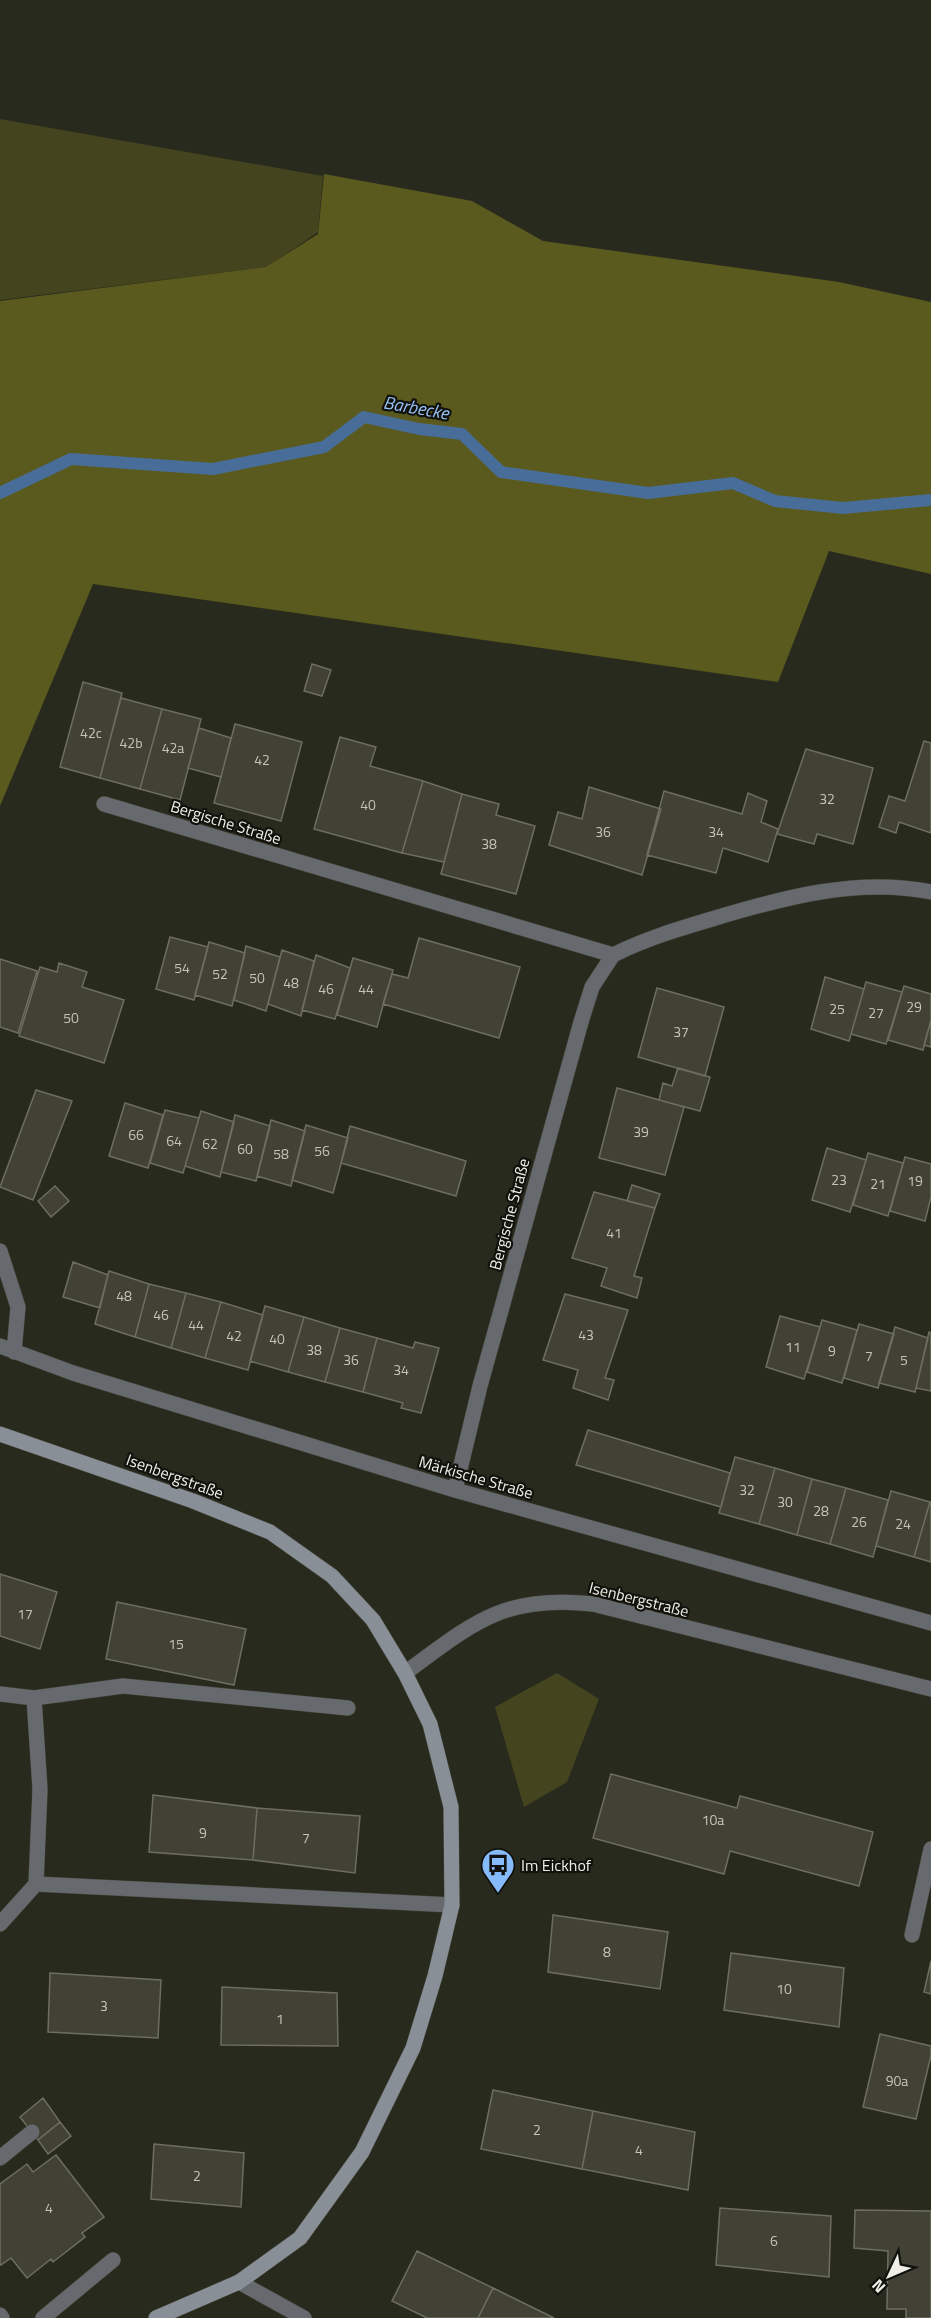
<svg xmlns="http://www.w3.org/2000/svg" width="931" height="2318" font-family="'Titillium Web',sans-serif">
<rect width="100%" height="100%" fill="#292a1e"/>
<path fill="#44441f" d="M0,119L323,176L318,232L267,267L0,300Z
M557,1673L599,1699L567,1782L524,1807L495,1707Z"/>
<path fill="#5a5a1e" d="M324,174L472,201L543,241L839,282L931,302V574L829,551L778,682L93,584L0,806V301L266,267L318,234Z"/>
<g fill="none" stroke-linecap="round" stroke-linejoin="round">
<path stroke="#486d98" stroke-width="12" d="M0,493L71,459L213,469L324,447L364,417L419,429L462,434L501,472L648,493L733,483L775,501L843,508L931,500"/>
</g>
<path fill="#414135" stroke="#6d6e61" stroke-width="1.5" d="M312,664L331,670L322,696L304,691Z
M83,682L122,693L100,778L60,767Z
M121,698L162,709L140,789L100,778Z
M162,709L201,719L180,800L140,789Z
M235,724L302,742L281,821L214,803Z
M199,728L231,738L221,777L188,768Z
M340,737L376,747L370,766L423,781L402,853L314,829Z
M924,741L931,743V833L899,822L896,833L879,827L889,796L905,801Z
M806,749L873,768L853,844L817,834L814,844L777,834Z
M423,781L462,794L444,862L402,853Z
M589,787L661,809L642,875L549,845L558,812L582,819Z
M664,791L742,814L748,793L767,801L761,822L778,829L768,862L723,848L716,873L647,855Z
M462,794L499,804L496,815L535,826L516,894L441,874Z
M170,937L208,947L194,1000L156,989Z
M419,938L520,967L499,1038L383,1004L392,974L408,978Z
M209,942L245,953L232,1006L195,995Z
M246,946L280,957L266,1011L234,1000Z
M282,950L314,961L301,1016L268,1004Z
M316,955L350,968L335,1019L302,1010Z
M353,958L393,970L377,1027L337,1015Z
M0,959L37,971L18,1033L0,1027Z
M59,963L87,972L82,987L124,1000L104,1063L19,1036L40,967L57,972Z
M825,977L864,989L849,1041L811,1029Z
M866,982L902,992L886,1044L851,1034Z
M904,986L931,994V1020L923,1050L888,1040Z
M657,988L724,1007L705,1076L638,1057Z
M931,1020V1047L924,1045Z
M678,1068L710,1077L700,1111L659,1100L663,1083L672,1086Z
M617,1088L684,1107L665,1175L599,1158Z
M36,1090L72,1101L33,1200L0,1187Z
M125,1103L163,1115L148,1168L109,1156Z
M165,1110L199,1118L183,1173L150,1163Z
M201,1111L234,1122L220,1177L185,1166Z
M235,1115L270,1126L256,1181L221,1172Z
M271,1120L305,1131L291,1186L257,1176Z
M306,1125L348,1138L333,1193L292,1180Z
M350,1126L466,1161L456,1196L341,1163Z
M827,1148L866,1160L850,1212L812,1200Z
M868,1153L903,1163L888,1216L853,1205Z
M905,1157L931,1164V1197L925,1221L890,1211Z
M632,1185L660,1194L655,1208L627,1201Z
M55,1186L69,1201L51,1217L38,1201Z
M594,1192L655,1208L634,1276L642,1278L637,1298L601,1286L607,1268L572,1258Z
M73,1262L108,1275L100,1308L63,1297Z
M109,1271L149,1284L135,1337L95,1324Z
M149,1284L186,1293L171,1348L135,1337Z
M186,1293L221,1302L205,1358L171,1348Z
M565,1294L628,1310L605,1378L614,1380L608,1400L573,1388L578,1370L543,1360Z
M221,1302L263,1315L248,1370L205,1358Z
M265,1306L304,1317L288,1372L250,1361Z
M780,1316L820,1327L804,1379L766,1367Z
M304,1317L340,1328L325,1382L288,1372Z
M822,1320L857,1330L842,1383L807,1372Z
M859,1324L894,1334L878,1388L844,1378Z
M895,1327L928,1338L915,1392L879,1383Z
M340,1328L377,1338L363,1392L325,1382Z
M929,1332L931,1333V1391L916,1388Z
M377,1338L413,1348L415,1342L439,1348L421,1413L401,1408L403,1403L363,1392Z
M588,1430L730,1473L721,1507L576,1465Z
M735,1457L775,1468L759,1524L719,1513Z
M775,1468L812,1479L797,1535L759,1524Z
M812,1479L846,1488L830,1544L797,1535Z
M846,1488L888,1500L873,1557L830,1544Z
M891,1491L930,1502L914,1557L876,1546Z
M930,1502L931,1503V1562L914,1557Z
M0,1574L57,1592L40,1649L0,1636Z
M117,1602L246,1629L234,1685L106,1659Z
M611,1774L737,1808L740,1796L873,1832L859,1886L730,1851L724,1874L593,1838Z
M153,1795L257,1808L253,1860L149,1852Z
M257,1808L360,1816L355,1873L253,1860Z
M553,1915L668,1932L660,1989L548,1972Z
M731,1953L844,1968L839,2027L724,2010Z
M931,1961V1994L924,1992Z
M50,1973L161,1980L158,2038L48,2032Z
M222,1987L337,1993L338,2046L221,2045Z
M880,2034L931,2046V2055L916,2119L863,2107Z
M493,2090L593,2111L582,2169L481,2149Z
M43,2098L60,2122L38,2140L20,2117Z
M593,2111L695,2132L688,2190L582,2169Z
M60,2122L71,2136L48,2154L38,2140Z
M154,2144L244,2153L241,2207L151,2199Z
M56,2155L104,2217L82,2233L85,2237L53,2262L51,2259L27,2278L11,2258L1,2265L0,2263V2184L27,2164L33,2172Z
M720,2208L831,2216L829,2277L716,2265Z
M855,2210L931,2211V2318H906V2309H887L888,2251L854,2248Z
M417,2251L493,2288L478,2318H427L392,2301Z
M493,2288L554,2318H478Z"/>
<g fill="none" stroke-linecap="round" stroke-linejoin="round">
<g stroke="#45463a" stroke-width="16">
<path id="service" d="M912,1935L931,1849
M0,2158L32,2132
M0,2315L2,2318
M43,2318L113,2260"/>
</g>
<g stroke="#45463a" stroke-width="16">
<path id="minor" d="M104,804L613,955C645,939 678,929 712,919C782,898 857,877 931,892
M0,1251L18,1307L14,1352
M0,1346L73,1373L455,1490L931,1623
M455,1490L480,1386L581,1022L592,987L613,955
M0,1694L34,1698
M348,1708L123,1686L34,1698L40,1789L36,1884L452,1905
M0,1924L36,1884"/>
</g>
<g stroke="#45463a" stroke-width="16">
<path id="tertiary" d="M405,1673C473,1623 504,1594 593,1604L931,1689
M239,2282L304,2318"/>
</g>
<g stroke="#45463a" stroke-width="16">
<path id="secondary" d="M0,1434L193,1501L270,1532L332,1576L373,1620L405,1673L430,1724L451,1807L452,1905L435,1976L413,2048L362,2152L300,2238L239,2282L156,2318"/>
</g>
<use href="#service" stroke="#666a6f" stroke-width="15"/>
<use href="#minor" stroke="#666a6f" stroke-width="15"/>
<use href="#tertiary" stroke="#666a6f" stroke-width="15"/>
<use href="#secondary" stroke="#888f96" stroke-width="15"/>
</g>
<defs>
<g id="bus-pin" transform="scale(1.725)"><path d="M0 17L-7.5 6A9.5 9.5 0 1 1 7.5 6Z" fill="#86bbfb" stroke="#12120d"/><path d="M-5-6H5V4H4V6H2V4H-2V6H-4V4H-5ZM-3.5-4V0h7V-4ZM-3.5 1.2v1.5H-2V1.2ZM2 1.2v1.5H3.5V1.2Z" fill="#111"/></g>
</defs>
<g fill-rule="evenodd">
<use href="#bus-pin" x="498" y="1865"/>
</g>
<g text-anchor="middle" stroke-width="4.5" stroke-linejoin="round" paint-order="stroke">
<g font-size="14" fill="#c4c4bb">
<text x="91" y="738">42c</text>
<text x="131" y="748">42b</text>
<text x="173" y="753">42a</text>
<text x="262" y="765">42</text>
<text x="827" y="804">32</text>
<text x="368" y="810">40</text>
<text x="603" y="837">36</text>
<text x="716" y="837">34</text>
<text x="489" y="849">38</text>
<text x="182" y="973">54</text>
<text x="220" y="979">52</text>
<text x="257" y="983">50</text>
<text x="291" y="988">48</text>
<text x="326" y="994">46</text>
<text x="366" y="994">44</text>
<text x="914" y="1012">29</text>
<text x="837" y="1014">25</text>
<text x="876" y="1018">27</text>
<text x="71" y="1023">50</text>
<text x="681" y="1037">37</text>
<text x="641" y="1137">39</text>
<text x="136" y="1140">66</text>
<text x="174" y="1146">64</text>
<text x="210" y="1149">62</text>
<text x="245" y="1154">60</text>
<text x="322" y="1156">56</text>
<text x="281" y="1159">58</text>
<text x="839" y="1185">23</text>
<text x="915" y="1186">19</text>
<text x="878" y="1189">21</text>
<text x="614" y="1238">41</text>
<text x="124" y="1301">48</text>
<text x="161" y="1320">46</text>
<text x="196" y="1330">44</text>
<text x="586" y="1340">43</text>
<text x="234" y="1341">42</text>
<text x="277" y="1344">40</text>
<text x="793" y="1352">11</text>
<text x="314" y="1355">38</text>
<text x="832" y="1356">9</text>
<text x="869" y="1361">7</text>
<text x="351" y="1365">36</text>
<text x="904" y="1365">5</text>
<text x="401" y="1375">34</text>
<text x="747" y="1495">32</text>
<text x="785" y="1507">30</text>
<text x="821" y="1516">28</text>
<text x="859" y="1527">26</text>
<text x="903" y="1529">24</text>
<text x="25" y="1619">17</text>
<text x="176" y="1649">15</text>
<text x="713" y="1825">10a</text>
<text x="203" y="1838">9</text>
<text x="306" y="1843">7</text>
<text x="607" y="1957">8</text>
<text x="784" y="1994">10</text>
<text x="104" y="2011">3</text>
<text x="280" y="2024">1</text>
<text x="897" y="2086">90a</text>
<text x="537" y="2135">2</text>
<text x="639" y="2155">4</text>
<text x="197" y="2181">2</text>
<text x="49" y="2213">4</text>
<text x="774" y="2246">6</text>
</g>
<g font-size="16" fill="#efefe8" stroke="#12120d">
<text transform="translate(226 822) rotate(17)" y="6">Bergische Straße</text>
<text transform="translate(509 1214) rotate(-75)" y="6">Bergische Straße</text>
<text transform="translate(175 1476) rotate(20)" y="6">Isenbergstraße</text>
<text transform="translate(476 1477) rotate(16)" y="6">Märkische Straße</text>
<text transform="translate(639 1599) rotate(14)" y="6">Isenbergstraße</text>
</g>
<g font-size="16" fill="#efefe8" stroke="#12120d" text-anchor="start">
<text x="521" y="1871">Im Eickhof</text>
</g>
<g font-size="18" font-style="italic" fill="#97c3f8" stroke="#12120d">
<text transform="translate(416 408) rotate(10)" y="6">Barbecke</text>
</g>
</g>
<g transform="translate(889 2276) rotate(226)" stroke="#12120d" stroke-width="4.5" paint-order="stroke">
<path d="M0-4.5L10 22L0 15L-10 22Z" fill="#efefe8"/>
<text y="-9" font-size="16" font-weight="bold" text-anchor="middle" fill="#efefe8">N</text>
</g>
</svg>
